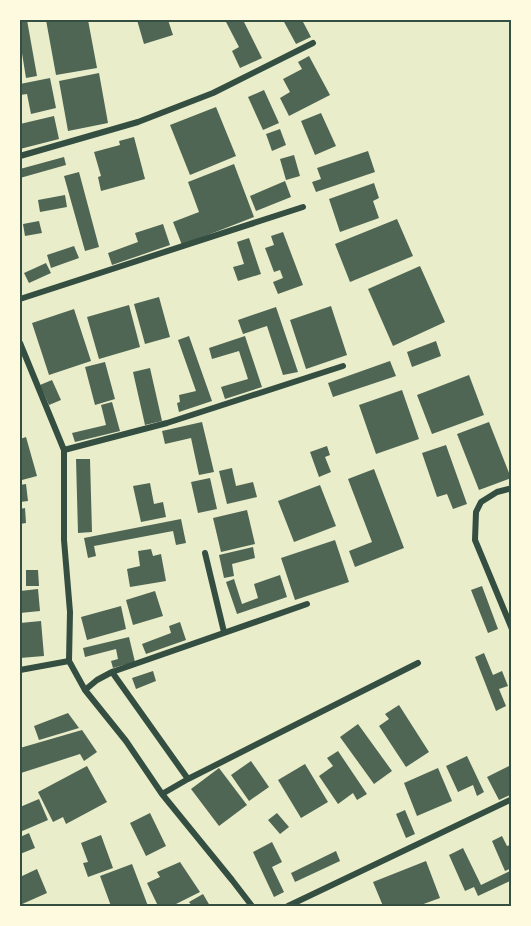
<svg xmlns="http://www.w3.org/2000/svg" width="531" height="926" font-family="Helvetica,sans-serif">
<rect width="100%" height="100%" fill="#e9edc9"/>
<path fill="#4f6655" d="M20,20H27L37,76L26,78L20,41Z
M46,20H88L97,68L56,75Z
M137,20H168L173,35L144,44Z
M225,20H243L262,58L240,68L232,51L239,47Z
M283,20H302L311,37L296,44Z
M309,56L330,95L289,116L280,98L290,92L283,79L302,69L298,62Z
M99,73L108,123L68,131L59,81Z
M50,78L56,108L31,114L27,94L20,95V84Z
M264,90L279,123L263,130L248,97Z
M216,107L236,156L190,175L170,125Z
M321,113L336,146L315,155L301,121Z
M54,116L59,139L20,149V124Z
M280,129L286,145L272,151L266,134Z
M134,137L145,179L101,191L98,177L101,176L94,152L120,145L119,141Z
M368,151L375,172L316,192L312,182L321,179L317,168Z
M294,155L300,176L286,180L280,159Z
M64,157L66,165L20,178V169Z
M234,164L254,217L182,245L173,222L199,212L188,182Z
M79,172L99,247L85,251L64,176Z
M285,181L291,197L256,211L250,196Z
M374,183L379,198L373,201L379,218L340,232L329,199Z
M65,195L67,207L40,212L38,200Z
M397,219L413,256L350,282L335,244Z
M39,221L42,233L25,236L23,224Z
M163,224L170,245L112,265L108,253L138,242L135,233Z
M283,232L303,285L278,294L273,282L283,278L280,270L274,272L265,248L274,245L271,236Z
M249,238L261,274L238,281L233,267L244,264L237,242Z
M74,246L79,258L51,268L47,255Z
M46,263L51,273L29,283L24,273Z
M420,266L445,322L393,346L368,289Z
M159,297L170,337L145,344L134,304Z
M129,305L140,347L99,359L87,317Z
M331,306L347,355L306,369L290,320Z
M276,307L298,372L283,375L267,326L243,334L238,320Z
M74,309L91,361L49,375L32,323Z
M189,336L212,401L179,412L177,403L180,402L179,395L196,391L178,340Z
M245,336L262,387L225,399L221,387L248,379L239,351L212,359L209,348Z
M436,341L441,356L412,367L407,352Z
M390,361L396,376L333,397L328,383Z
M105,362L115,399L95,405L85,367Z
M150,368L162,421L145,425L133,372Z
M469,375L484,415L432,434L417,395Z
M52,380L61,400L49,405L40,385Z
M402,390L419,439L376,454L359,405Z
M112,402L120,431L75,442L72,433L106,425L101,405Z
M202,422L214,472L199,475L191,438L165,444L162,431Z
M489,422L511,478L479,490L457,434Z
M26,437L37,476L22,480L20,472V439Z
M446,445L467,504L453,509L447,494L437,497L422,453Z
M327,446L330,455L325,457L331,472L319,477L310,452Z
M76,459H90L92,532L78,533Z
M232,468L236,486L253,482L257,497L227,504L219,471Z
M374,469L404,548L355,567L349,551L372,542L348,479Z
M210,478L217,509L198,513L191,482Z
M150,483L154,504L163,502L166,517L141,522L133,486Z
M26,484L28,501L20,502V485Z
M320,485L336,526L294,542L278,501Z
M25,508L26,523L20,524V509Z
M247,510L255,544L221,552L213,518Z
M181,519L186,543L176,545L173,531L94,546L96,556L88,558L84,538Z
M335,540L349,582L295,600L281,558Z
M253,547L255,558L232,564L234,576L224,578L219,555Z
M151,549L153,556L161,554L166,581L130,587L127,569L140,566L138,551Z
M26,570H38L39,586H26Z
M280,575L287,597L237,614L226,582L234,579L242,604L258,598L254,584Z
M482,586L498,629L488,633L471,590Z
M38,589L40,611L20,613V591Z
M155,591L163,616L133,625L126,600Z
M121,606L126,629L87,640L81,617Z
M41,621L44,656L20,658V623Z
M180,622L186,640L146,654L142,644L171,633L169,626Z
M129,637L135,662L113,668L111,661L118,659L116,649L85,657L83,648Z
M484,653L493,675L502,671L508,686L499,689L506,706L496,711L475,657Z
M153,671L156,681L136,689L132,678Z
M399,705L429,752L406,767L379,726L389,719L385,714Z
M68,713L79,728L39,740L34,726Z
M358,724L392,771L374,784L340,737Z
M82,730L97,752L84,761L80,754L21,773L20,768V748Z
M338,751L367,794L357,800L353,793L338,804L319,776L333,766L327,758Z
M467,756L484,792L477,796L473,785L458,792L446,766Z
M251,761L269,787L249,801L231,775Z
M305,764L328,802L301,818L278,780Z
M511,765L512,794L499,800L487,777Z
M87,766L107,802L66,824L63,817L53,822L38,792Z
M219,768L247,805L219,826L191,789Z
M438,768L452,801L417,816L404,783Z
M39,799L48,820L20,832V807Z
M405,810L415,834L406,838L396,814Z
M150,813L166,846L146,856L130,823Z
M277,813L289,827L280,834L268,820Z
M29,833L35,848L20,854V837Z
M101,835L113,868L88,877L83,863L88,862L81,843Z
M502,836L507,846L510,845L512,849V868L505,871L492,841Z
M272,842L282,862L272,867L284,892L274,897L253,852Z
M463,848L481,885L512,870V880L478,896L474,887L465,891L449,855Z
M336,851L340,861L295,882L291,873Z
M426,861L440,898L418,906H383L373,882Z
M180,862L200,892L172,906H158L147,883L160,877L157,872Z
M132,864L148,906H111L100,876Z
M37,869L47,893L20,905V877Z
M203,894L210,906H192L189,902Z"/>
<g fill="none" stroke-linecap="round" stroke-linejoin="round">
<path stroke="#344e41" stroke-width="6" d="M20,156L138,122L213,93L313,43
M20,299L303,207
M20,343L64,450V540L70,612L69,661L85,690L126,741L162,794L232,880L252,906
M64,450L167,423L343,366
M512,488L497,492L481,502L476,512L475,540L512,629
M205,553L224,632
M20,670L69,661
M112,672L188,779
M85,690L97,680L112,672L307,604
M162,794L188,779L418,663
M288,906L512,799"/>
</g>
<rect width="531" height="926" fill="none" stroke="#fefae0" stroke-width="42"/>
<rect x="21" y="21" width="489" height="884" fill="none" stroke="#344e41" stroke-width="2"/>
</svg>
